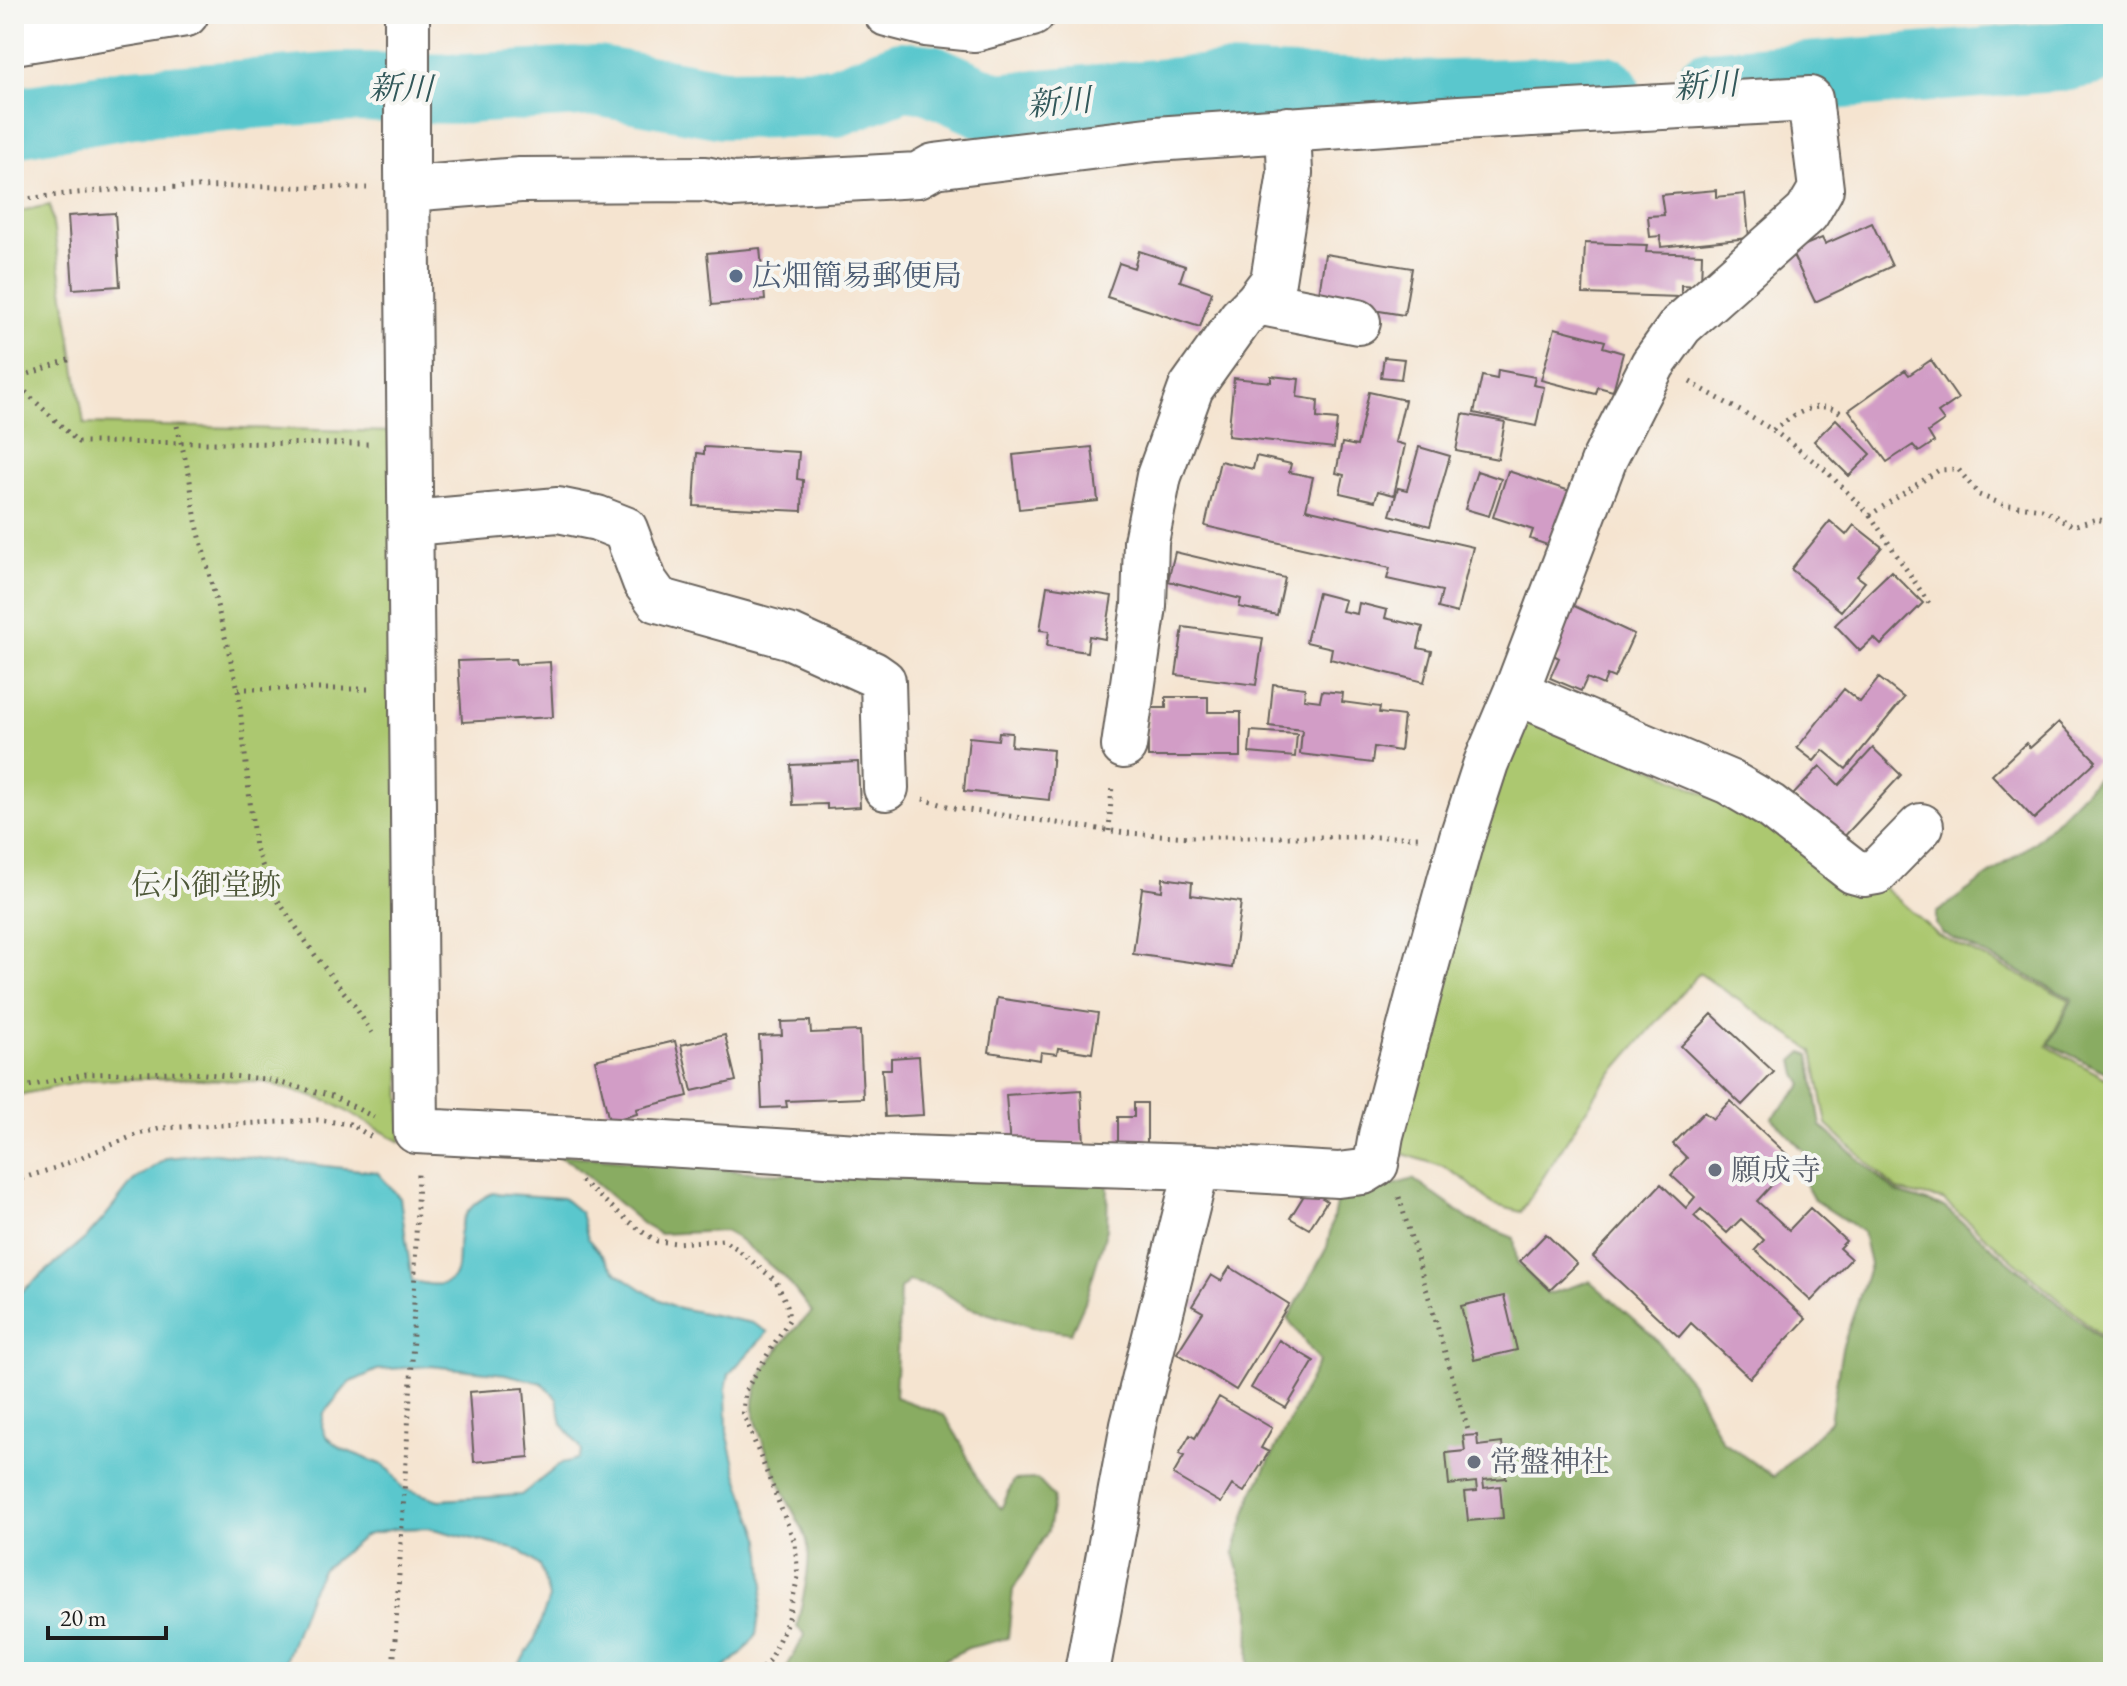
<svg xmlns="http://www.w3.org/2000/svg" width="2127" height="1686" font-family="'EB Garamond','Noto Serif JP',serif">
<rect width="100%" height="100%" fill="#f6f6f2"/>
<filter id="ink" filterUnits="userSpaceOnUse"><feTurbulence type="fractalNoise" baseFrequency=".0125" numOctaves="2"/><feDisplacementMap in="SourceGraphic" scale="16" xChannelSelector="R" yChannelSelector="G"/><feConvolveMatrix kernelMatrix="1 2 1 2 8 2 1 2 1" color-interpolation-filters="sRGB"/></filter>
<filter id="wash" filterUnits="userSpaceOnUse"><feTurbulence type="fractalNoise" baseFrequency=".006" numOctaves="4" result="noise"/><feDisplacementMap in="SourceGraphic" scale="32" xChannelSelector="R" yChannelSelector="G"/><feGaussianBlur stdDeviation="1.8" result="paint"/><feColorMatrix in="noise" values="0 0 0 0 0 0 0 0 0 0 0 0 0 0 0 0 0 1.4 0 .05"/><feComposite in="paint" operator="in"/></filter>
<g filter="url(#wash)">
<rect width="100%" height="100%" fill="#f5e4d0"/>
<path fill="#acc86f" stroke="#647246" stroke-width="2" d="M50,205L84,424L396,432L401,1142L330,1102L264,1082L180,1078L89,1080L14,1096V212Z
M1528,706L1875,879L1938,935L2070,1000L2047,1046L2113,1082V1346L1943,1200L1898,1191L1827,1125L1813,1051L1699,973L1602,1085L1521,1212L1492,1204L1465,1180L1444,1167L1400,1153L1394,1139L1498,772Z"/>
<path fill="#89ac62" stroke="#52643f" stroke-width="2" d="M2113,747V1076L2049,1044L2073,999L1942,933L1936,925V913L2036,841L2106,769Z
M1803,1052L1810,1055L1821,1126L1897,1193L1944,1207L2113,1349V1672H1249L1250,1609L1234,1553L1251,1497L1319,1361L1288,1319L1327,1247L1339,1189L1374,1191L1413,1179L1470,1220L1514,1238L1517,1262L1548,1294L1590,1281L1654,1337L1692,1383L1722,1441L1774,1477L1830,1421L1842,1348L1870,1265L1863,1232L1814,1200L1802,1179L1806,1153L1772,1118L1803,1085L1797,1075L1794,1060Z
M552,1154L763,1173L1108,1183L1107,1229L1085,1302L1071,1333L1032,1327L966,1307L939,1289L909,1281L900,1289L895,1397L944,1415L959,1439L980,1484L1001,1509L1014,1480L1037,1479L1054,1497L1048,1531L1013,1590L1008,1638L968,1648L931,1666V1672H784L805,1635L797,1627C801,1604 813,1563 807,1541C803,1526 792,1511 786,1497C777,1477 755,1428 754,1410C751,1376 789,1333 812,1312L786,1279L740,1240L724,1231L660,1234L644,1225L572,1163Z"/>
<path fill="#5ac7cd" stroke="#3b7274" stroke-width="2" fill-rule="evenodd" d="M215,1153L377,1172L400,1198L412,1281C422,1283 439,1288 449,1281C471,1268 437,1217 493,1193L563,1198L581,1213L588,1239L616,1272L652,1296L675,1307L752,1323L768,1332L729,1374L726,1389L727,1432L738,1477L761,1540L764,1583L756,1635L744,1651L720,1672H514L534,1641L549,1598L543,1575L539,1566L521,1551L429,1528L394,1529L366,1535L322,1570L310,1593L281,1672H14V1298L87,1237L104,1218L133,1181L167,1158ZM430,1366L505,1374L542,1383L557,1398L562,1424L579,1445L582,1452L578,1459L562,1463L521,1495L439,1500L402,1488L391,1471L381,1464L342,1449L326,1437L322,1426L324,1413L349,1383L377,1370Z"/>
<g fill="none" stroke-linecap="round" stroke-linejoin="round">
<path stroke="#5ac7cd" stroke-width="70" d="M1709,85L2067,56L2094,50L2113,36
M14,123L132,103L345,87L466,89L597,81L724,104L835,102L902,76L930,79L995,108L1223,88L1420,96L1605,90"/>
</g>
<g id="blocks">
<path fill="#d29dc6" d="M1716,190V197L1745,194L1749,238L1661,247L1660,236L1650,237L1648,216L1664,215L1661,195Z
M115,213L120,286L73,289L68,216Z
M1872,223L1892,266L1815,302L1791,251L1822,238L1825,244Z
M1585,243L1647,245L1646,252L1702,254L1701,286L1681,285V297L1583,294Z
M760,248L765,300L712,305L707,253Z
M1139,251L1185,266L1180,281L1212,292L1200,327L1107,297L1119,263L1134,268Z
M1325,254L1412,268L1404,315L1318,301Z
M1555,328L1605,341L1603,347L1623,353L1613,391L1598,387L1596,394L1541,380Z
M1384,357L1404,359L1401,379L1381,377Z
M1931,360L1958,399L1938,413L1944,421L1928,432L1934,442L1919,452L1913,445L1887,462L1849,410L1905,370L1909,375Z
M1498,370L1535,377L1533,385L1544,387L1536,426L1474,413L1482,376L1497,379Z
M1271,376L1299,379L1297,397L1318,400L1317,418L1337,420L1334,448L1228,436L1234,378L1271,382Z
M1369,392L1405,400L1395,442L1405,445L1394,495L1378,491L1375,501L1340,493L1344,475L1336,473L1342,443L1357,446Z
M1463,414L1505,422L1498,459L1456,451Z
M1836,419L1871,454L1849,476L1814,441Z
M704,447L799,452L797,479L803,480L802,511L694,506L697,453L704,454Z
M1092,447L1098,501L1019,509L1013,455Z
M1419,447L1450,456L1430,526L1390,515L1398,488L1407,490Z
M1256,456L1291,464L1289,472L1313,477L1306,509L1473,547L1457,613L1438,608L1442,591L1387,579L1390,568L1205,526L1220,461L1253,469Z
M1477,471L1501,479L1489,516L1465,509Z
M1508,471L1573,492L1556,548L1530,539L1533,530L1493,517Z
M1830,521L1846,535L1854,525L1882,547L1857,576L1865,582L1841,611L1791,569Z
M1175,552L1285,578L1277,615L1239,607L1241,599L1168,581Z
M1891,571L1923,603L1881,645L1874,638L1860,651L1835,625Z
M1047,586L1112,596L1105,639L1089,636L1087,652L1047,646L1049,631L1040,630Z
M1318,593L1345,600L1342,611L1357,614L1359,603L1387,610L1385,618L1423,627L1418,648L1432,651L1424,682L1330,659L1332,648L1306,642Z
M1570,604L1634,634L1614,678L1607,675L1603,685L1587,678L1581,691L1550,678L1559,658L1548,652Z
M1183,627L1263,638L1256,685L1176,675Z
M515,659L516,664L550,662L553,717L462,722L458,661Z
M1879,678L1904,698L1846,769L1823,750L1814,761L1797,748L1844,689L1860,702Z
M1273,684L1305,688L1304,699L1320,701L1322,691L1343,693L1342,702L1380,707L1379,713L1404,716L1400,751L1374,747L1372,763L1300,754L1302,730L1269,726Z
M1166,697H1208V712H1241V757H1148V708H1166Z
M2059,722L2096,761L2034,819L1992,775L2026,743L2030,748Z
M1251,731L1297,734L1295,757L1249,753Z
M999,732L1012,733L1011,746L1053,750L1049,800L964,791L969,737L998,740Z
M1873,748L1901,775L1841,840L1793,795L1820,766L1839,785Z
M858,762L860,807L827,809V804L793,805L791,765Z
M1163,878L1192,882L1191,895L1241,902L1232,968L1133,954L1142,888L1162,891Z
M997,998L1098,1013L1092,1053L1058,1048L1057,1054L1041,1052L1040,1060L989,1052Z
M1712,1014L1774,1072L1742,1105L1681,1046Z
M810,1021L811,1033L860,1031L863,1098L786,1101L787,1107L762,1108L759,1036L782,1035L781,1022Z
M725,1035L736,1081L692,1091L681,1045Z
M675,1041L688,1096L636,1109L637,1114L609,1121L595,1060Z
M919,1056L923,1115L885,1117L882,1069H891V1058Z
M1081,1090L1084,1143L1010,1147L1006,1095Z
M1730,1101L1794,1161L1757,1201L1789,1230L1810,1208L1846,1241L1839,1248L1851,1259L1811,1301L1755,1250L1764,1240L1741,1219L1727,1233L1701,1209L1694,1216L1806,1319L1750,1378L1691,1323L1679,1337L1593,1257L1661,1184L1686,1208L1695,1197L1671,1175L1687,1158L1673,1144L1704,1112L1713,1119Z
M1134,1103H1147V1148L1118,1147V1117H1134Z
M1308,1189L1327,1201L1309,1229L1290,1218Z
M1546,1234L1577,1264L1550,1290L1520,1261Z
M1230,1267L1289,1304L1236,1390L1177,1353L1203,1312L1192,1306L1211,1275L1221,1281Z
M1504,1296L1517,1350L1474,1360L1461,1306Z
M1279,1340L1314,1361L1286,1408L1251,1388Z
M524,1388L529,1457L474,1462L469,1392Z
M1219,1397L1272,1428L1261,1448L1269,1452L1244,1492L1232,1485L1221,1503L1173,1475L1184,1456L1179,1454L1190,1435L1195,1438Z
M1477,1435L1478,1446L1502,1443L1506,1478L1483,1480L1484,1488L1500,1486L1503,1518L1468,1521L1465,1492L1477,1491L1476,1482L1449,1485L1446,1453L1465,1451L1463,1436Z"/>
</g>
</g>
<g filter="url(#ink)">
<use href="#blocks" fill-opacity="0" stroke="#68625b" stroke-width="2"/>
<g fill="none" stroke-linecap="round" stroke-linejoin="round">
<g stroke="#68625b" stroke-width="48">
<path id="minor" d="M407,14V169L416,1131L617,1141L874,1157L1197,1167L1338,1175L1363,1172L1376,1164L1381,1135L1424,974L1462,837L1486,763L1516,692L1605,458L1653,364L1681,325L1807,213L1821,189L1810,99L1459,118L1156,139L934,166L918,175L733,185L705,179L520,180L408,189
M887,14L926,24L975,29L1032,14
M14,42L186,14
M1257,302L1358,322
M411,523L558,510L597,518L625,529L645,582L658,600L791,637L873,674L883,681L886,788
M1516,692L1729,782L1770,806L1853,871L1864,874L1876,872L1921,826
M1124,746L1144,606L1146,542L1159,476L1191,388L1241,318L1257,302L1273,281L1290,173L1288,129
M1087,1672L1133,1425L1197,1167"/>
</g>
<path stroke="#68625b" stroke-width="5" stroke-dasharray="2 6" stroke-linecap="butt" d="M14,201C131,182 249,187 367,188
M14,379L74,358
M14,381L78,442L369,444
M1690,382L1773,430L1825,470L1870,515L1939,470L1958,469L1979,495L2002,504L2042,509L2073,526L2097,519L2113,524
M177,426L189,474L196,521L238,689L255,848L275,896L317,958L354,1005L372,1033
M1773,430C1792,416 1818,397 1841,413
M1870,515L1930,605
M238,689H371
M923,799L954,808L1126,833L1190,837H1421
M1109,831L1112,784
M14,1089L86,1074L181,1072L265,1079L332,1096L374,1117
M14,1181L55,1168L138,1134L162,1128L318,1120L350,1124L375,1139
M581,1181L638,1229L657,1241L676,1243L722,1240L736,1248L776,1281L787,1305L789,1320L745,1391L743,1413L795,1543L798,1577L787,1622L770,1659L759,1672
M1399,1197L1468,1430
M393,1672L412,1363L418,1174"/>
<use href="#minor" stroke="#fff" stroke-width="44"/>
</g>
</g>
<circle fill="#5c6f8a" stroke="#f6f6f2" stroke-width="3" cx="736" cy="276" r="8"/>
<g fill="#6b7280" stroke="#f6f6f2" stroke-width="3">
<circle cx="1715" cy="1170" r="8"/>
<circle cx="1474" cy="1462" r="8"/>
</g>
<g text-anchor="middle" stroke-width="8" stroke-linejoin="round" paint-order="stroke">
<g font-size="30" fill="#4e5e75" stroke="#f6f6f2" text-anchor="start">
<text x="752" y="286">広畑簡易郵便局</text>
</g>
<g font-size="30" fill="#4e5839" stroke="#f6f6f2">
<text x="206" y="895">伝小御堂跡</text>
</g>
<g font-size="30" fill="#5b616d" stroke="#f6f6f2" text-anchor="start">
<text x="1731" y="1180">願成寺</text>
<text x="1490" y="1472">常盤神社</text>
</g>
<g font-size="32" font-style="italic" fill="#32585a" stroke="#f6f6f2">
<text transform="translate(1706 85) rotate(-4)" y="11">新川</text>
<text transform="translate(401 88) rotate(1)" y="11">新川</text>
<text transform="translate(1059 102) rotate(-5)" y="11">新川</text>
</g>
</g>
<rect width="2127" height="1686" fill="none" stroke="#f6f6f2" stroke-width="48"/>
<path d="M48 1626v12h118v-12" fill="none" stroke="#1c1c1c" stroke-width="4"/>
<text x="60" y="1626" font-size="24" fill="#1c1c1c" stroke="#f6f6f2" stroke-width="6" paint-order="stroke">20 m</text>
</svg>
